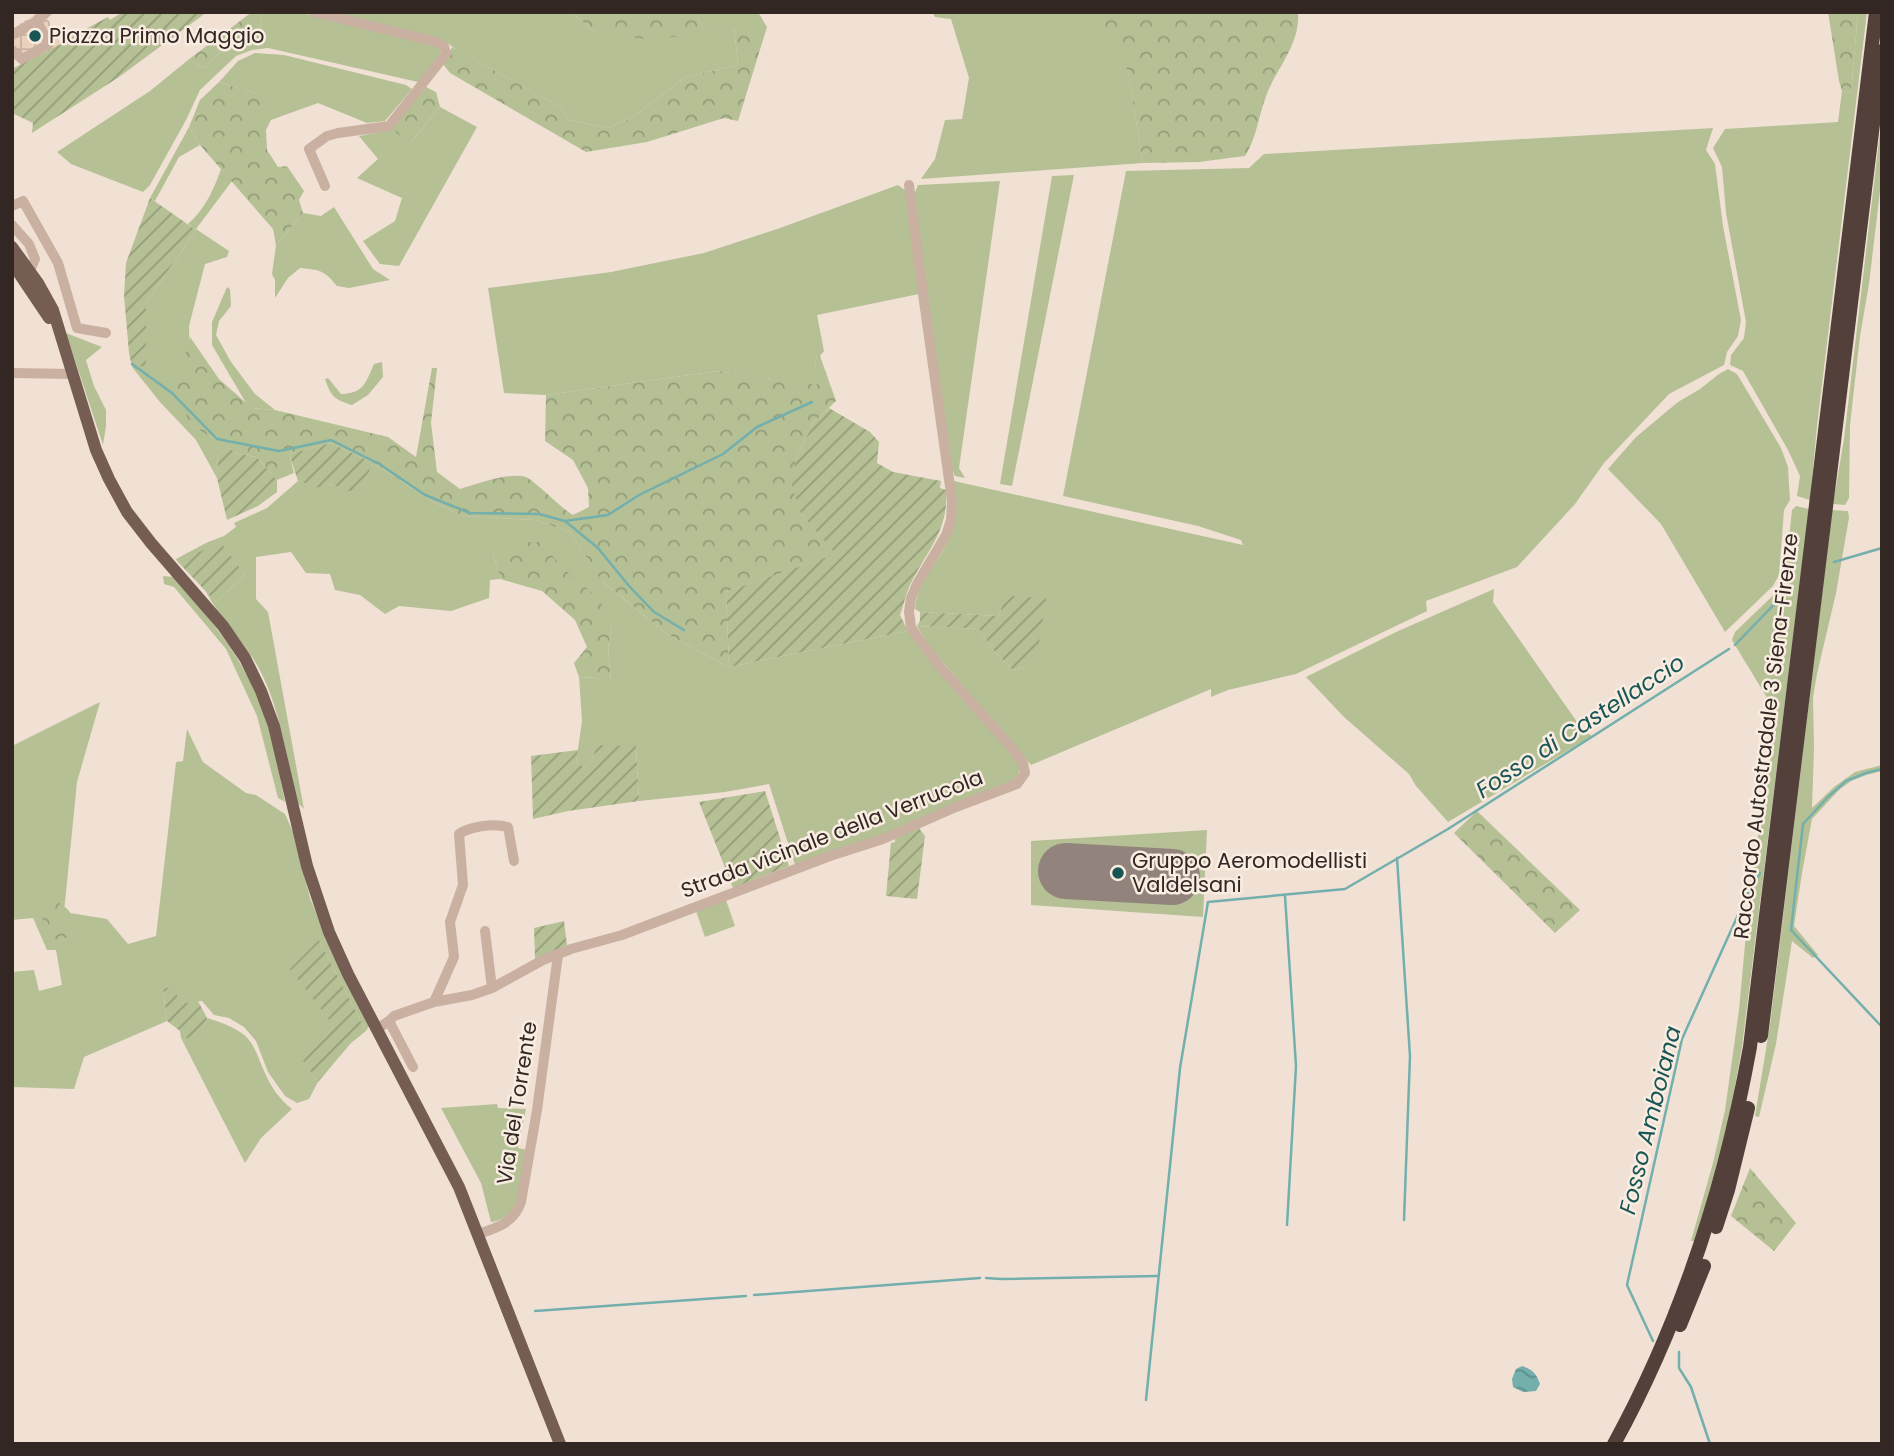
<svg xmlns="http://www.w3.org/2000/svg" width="1894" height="1456" font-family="Poppins,sans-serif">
<defs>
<pattern id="forest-crowns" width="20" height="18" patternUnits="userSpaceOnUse" patternTransform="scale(1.75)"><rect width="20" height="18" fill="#b5c095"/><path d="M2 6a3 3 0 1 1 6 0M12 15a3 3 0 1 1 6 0" fill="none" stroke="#949c79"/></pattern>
<pattern id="garden-furrows" width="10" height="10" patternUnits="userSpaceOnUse" patternTransform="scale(1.75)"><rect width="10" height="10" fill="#b5c095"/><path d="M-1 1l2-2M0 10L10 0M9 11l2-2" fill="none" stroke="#949c79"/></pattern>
<pattern id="plaza-grid" width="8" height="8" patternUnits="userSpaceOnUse" patternTransform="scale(1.75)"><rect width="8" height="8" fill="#ead1bb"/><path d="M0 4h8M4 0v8" fill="none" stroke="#c9b3a1"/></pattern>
<pattern id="water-waves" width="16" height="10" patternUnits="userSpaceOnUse" patternTransform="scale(1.75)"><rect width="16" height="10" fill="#73afac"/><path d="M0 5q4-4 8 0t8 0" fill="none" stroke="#5f8e8c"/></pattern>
</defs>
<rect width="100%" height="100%" fill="#f1e1d5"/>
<path fill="#b5c095" d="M262,12H299L439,46L441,55L418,82L268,48L252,50L236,56L200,90L186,120L150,185L143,192L71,164L57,152L150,91L188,60L205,68L225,47L260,32Z
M338,12H571L596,33L705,32L695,13L693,12H758L767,27H734L738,65L686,77L633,117L608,128L569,120L560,107L457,50L445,41L340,16Z
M932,12H1105L1106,31L1128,70L1143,163L921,179L935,159L945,120L962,119L969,78L951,19L935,17Z
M1858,12H1867L1817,426L1810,500L1797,496L1800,476L1788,450L1743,371L1730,365L1731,355L1744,338L1746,322L1726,213L1722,167L1713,148L1725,129L1838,122L1842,91L1851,93Z
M255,53L284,55L406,85L412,89L385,121L367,123L318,103L271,120L266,130H258L257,94L219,82L238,61Z
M440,107L477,127L399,266L380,264L363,241L395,221L402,198L357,178L378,159L359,136L385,131L392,128L406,141L411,142Z
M1882,115V174L1869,284L1860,336L1850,425L1849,498L1845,505L1833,504L1844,439Z
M189,127L200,145L179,157L155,201L150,198Z
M1713,128L1706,150L1715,164L1723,226L1741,320L1738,336L1727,352L1724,365L1669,394L1604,463L1575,504L1517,567L1426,601L1427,611L1296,674L1228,690L1211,697V689L1031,765L928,645L917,626L979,629L992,649L1013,670L1025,667L1002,605L999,616L920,612L915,609C917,579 944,558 952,530C957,514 955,497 954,481L1243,545L1241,540L1198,526L1063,496L1126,171L1249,168L1264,154Z
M221,169L232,181L196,229L229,251L227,257L205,264L189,326L191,425L229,448L218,455L217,478L196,440L160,402L132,367L146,365V303L196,230L188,224C205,209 214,189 221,169Z
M1074,175L1012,486L1000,484L1052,176Z
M1000,181L959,468L965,478L955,476L951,468L914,195L918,185Z
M898,185L906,191L919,294L817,315L824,351L820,356L815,357L818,386L718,371L546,395L504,393L488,288L611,272L704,253L780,228Z
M334,207L373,269L390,280L349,288L337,286C324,270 320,270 300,268L288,278L275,298V280L272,274L276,245L303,213L321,216Z
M227,287L230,289L231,306L219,321L216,335L231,362L255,394L275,410L252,408L246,403L212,345V322Z
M66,333L102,347L86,360L94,386L106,410V426L103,445Z
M382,362L383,377L368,395L352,405C334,399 331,397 325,379L328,378L341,394C364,393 365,384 374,364Z
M1728,369L1737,374L1781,448L1788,467L1790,500L1784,510L1779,575L1773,586L1725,632L1661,524L1608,469L1636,437L1678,402L1700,389L1719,374Z
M373,463L435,503L463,516L535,520L570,532L602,581L667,634L729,667L908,631L1014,755L1020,767L1018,776L1010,783L895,831L795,865L769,784L725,792L639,801L636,746L594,756L585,767L576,763L582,721L579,677L597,678L611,680L608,648L612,624L540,543L493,552L500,579L490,580L489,598L451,611L399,606L385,614L360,595L335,590L330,574L306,573L291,552L256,557V599L268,612L304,809L297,802C286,756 279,697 252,657C237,634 218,615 205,590L216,602L245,575L221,544L177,561L176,559L208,542L224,536L236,527L234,523L267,508L298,481L327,489L328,484L359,493Z
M1796,506L1809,509L1742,1047L1730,1114L1696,1241H1691L1713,1163L1725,1110L1739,1010L1751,879L1775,731L1769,701L1732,640L1735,632L1784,585L1792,510Z
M1832,510L1848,511L1849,518L1836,593L1817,674L1813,697L1814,749L1812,808L1834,787L1855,772L1882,765V771L1866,775L1851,781L1839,790L1812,819L1802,873L1794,926L1818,955L1813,958L1792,941L1776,1044L1759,1117L1755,1116L1770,1025Z
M163,576L174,577C210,619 248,663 265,717C274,744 279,774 285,802L278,798L257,716L226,649L174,587L164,584Z
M1494,589L1493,602L1582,729L1592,736L1448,822L1416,786L1409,774L1344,717L1306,677L1396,632Z
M100,702L77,782L64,912L107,919L128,944L156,936L176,762L183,761L187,729L203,762L246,793L256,795L285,814L293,832L310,898L331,949L369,1026L366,1031L319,940L334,1026L304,1061L318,1082L309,1099L297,1103L285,1096L268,1072L256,1041L244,1027L229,1018L214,1015L202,1001L180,1004L163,990L167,1021L84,1057L74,1089L12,1087V972L34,970L39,991L62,985L56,950H47L33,918L12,920V747L14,745Z
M1207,830L1203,917L1031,905V841Z
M726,900L735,926L705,937L696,911Z
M207,1018C220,1022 232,1026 243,1034C255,1043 259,1061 265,1073C271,1087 280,1100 292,1109L261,1138L245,1163L181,1038L201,1037Z
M497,1104L498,1108L526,1109L518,1148L527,1150C523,1176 523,1218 491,1222L481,1183L441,1108Z"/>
<path fill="url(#forest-crowns)" d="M252,12H262L260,32L225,47L205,68L188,60Z
M571,12H693L695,13L705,32L653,40L596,33Z
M1105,12H1298C1301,45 1274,71 1265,99C1258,119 1256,139 1245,156L1199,162L1143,163L1128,71L1105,31Z
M1828,12H1858L1851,93L1842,91L1839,81Z
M734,27H767L738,121L724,118L647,142L586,152L450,73L443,64L452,47L560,107L569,120L608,128L633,117L686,77L738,65Z
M219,82L257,94L264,105L258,129L266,130L267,150L278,167L287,166L304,191L299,200L303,213L276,245L273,229L200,145L189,127L200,100Z
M424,86L436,92L440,107L411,142H406L392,128Z
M190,337L219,379L252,408L275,410L388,437L416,457L432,368H437L431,423L437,472L460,489C478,484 508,472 526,477C534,480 561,508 573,515L589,507L588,488L573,460L545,441L546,395L718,371L817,385L815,357L820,356L836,401L813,423L795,461L801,514L837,554L726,592L729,667L667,634L601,580L570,532L535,520L463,516L435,503L373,463L331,443L289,454L294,473L277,480L257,457L238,454L191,425L175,391Z
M526,542H540L563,568L599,599L612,624L608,648L611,681L597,678L579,677L574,663L587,647L575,620L542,591L500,579L493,552Z
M1477,811L1580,910L1555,933L1454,833Z
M59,903C75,913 76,920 68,937C47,946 39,928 44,909Z
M1750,1168L1796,1223L1774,1251L1731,1216Z"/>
<path fill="url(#garden-furrows)" d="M123,12H207L119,77L32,133L33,123L12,113V69L108,17L110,20Z
M150,198L196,230L146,303V366L132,367L129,353L124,296L126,263Z
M829,408L870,432L879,442L877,463L893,472L941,481L940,488L946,490C949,530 928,549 911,583C906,593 904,604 900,615L908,631L729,667L726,592L836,554L801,514L792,486L795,461L813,423Z
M331,443L373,463L359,494L329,484L327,490L298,481L289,454Z
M229,448L238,454L257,457L277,480V492L258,506L227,520L217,478L218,455Z
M221,543L245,575L216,602L177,561Z
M1009,596L1046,598L1037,656L1025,667L1013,670L992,649L979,629L917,626L920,621V612L999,616L1002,605Z
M596,745L636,746L639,801L568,811L533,819L531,756L578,750L576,763L585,767L594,756Z
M765,791L789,866L733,888L699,802Z
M919,828L925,836L917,899L886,896L891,843L895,842V838Z
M564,921L567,945L535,959L534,928Z
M319,940L366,1031L351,1043L318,1082L303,1061L334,1026L290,969Z
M174,986L180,1004L198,1001L207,1018L201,1038H181L180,1031L167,1021L163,989Z"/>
<path fill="url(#plaza-grid)" d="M39,12H44L61,44L21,64L12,58V29Z"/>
<path fill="url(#water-waves)" d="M1522,1366C1533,1370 1536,1373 1540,1384L1536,1391L1523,1392L1513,1387L1512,1379L1516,1369Z"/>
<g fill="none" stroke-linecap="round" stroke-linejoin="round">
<path stroke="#73afac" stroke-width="2.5" d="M132,364L172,393L217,439L279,451L331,440L381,465L425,495L470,513L539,514L565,521L598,548L629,586L654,612L684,630
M565,521L608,515L639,495L723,454L757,427L812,402
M1834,562L1882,548
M1735,645L1788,590
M1882,769L1866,773L1846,781L1828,797L1803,824L1791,930L1882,1027
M1397,858L1410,1056L1404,1220
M1285,896L1296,1066L1287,1225
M986,1278L1001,1279L1157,1276
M754,1295L980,1278
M535,1311L746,1296
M1653,1341L1627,1285L1682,1039L1747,895L1760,873
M1679,1352V1368L1691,1387L1710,1444
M1146,1400L1180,1068L1208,902L1345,889L1448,829L1729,649"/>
<path stroke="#92847c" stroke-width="56" d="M1066,871L1172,877"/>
<path stroke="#c9b0a1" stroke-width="10" d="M314,12L437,42L444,46L446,54L389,126L338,133L327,136L309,149L325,186
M12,35L34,23L47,12
M12,50L22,59L49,44L37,21
M12,206L23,201L58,263L77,328L106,333
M12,225L29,244L35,259L31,268L26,271L22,270
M12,373L73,374
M485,931L492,988
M434,1002L454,957L450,922L463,885L459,834C471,826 494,823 508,827L514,861
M389,1021L413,1067
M377,1029L389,1021L394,1016L434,1002L472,995L492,988L543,960L571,949L622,935L830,856L883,839L956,807L1017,784L1025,773L1023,763L1017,754L941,668L918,638L911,627L909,612L911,598L918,582L946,535L951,520L952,501L923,294L909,185
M478,1234C498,1228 514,1222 521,1202L537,1110L558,955"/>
<path stroke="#765d54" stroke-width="12" d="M12,247L38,283L53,310L96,450L109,479L127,512L151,543L223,626L245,658L261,691L274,726L307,866L329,932L348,974L459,1187L560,1444
M12,263L49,318"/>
<path stroke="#54403b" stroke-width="14" d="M1761,1036L1882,51
M1716,1227L1728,1190L1748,1108
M1680,1325L1704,1266
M1614,1444C1682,1320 1725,1185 1750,1047L1876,12"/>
</g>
<g fill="#195554" stroke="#f9ece1" stroke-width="2.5">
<circle cx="35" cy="36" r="7"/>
<circle cx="1118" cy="873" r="7"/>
</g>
<g text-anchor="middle" stroke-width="5" stroke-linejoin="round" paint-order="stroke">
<g font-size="21" fill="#332724" stroke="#f9ece1" text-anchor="start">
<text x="49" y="43">Piazza Primo Maggio</text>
<text x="1132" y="868">Gruppo Aeromodellisti<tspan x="1132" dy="24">Valdelsani</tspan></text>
</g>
<g font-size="21" fill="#332724" stroke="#f9ece1">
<text transform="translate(1766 736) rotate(-83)" y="7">Raccordo Autostradale 3 Siena-Firenze</text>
<text transform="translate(832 834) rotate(-21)" y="7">Strada vicinale della Verrucola</text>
<text transform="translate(517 1103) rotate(-81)" y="7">Via del Torrente</text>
</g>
<g font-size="23" font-style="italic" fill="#195554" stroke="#f9ece1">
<text transform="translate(1580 726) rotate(-33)" y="8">Fosso di Castellaccio</text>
<text transform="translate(1650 1120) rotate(-76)" y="8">Fosso Amboiana</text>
</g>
</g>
<rect width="1894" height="1456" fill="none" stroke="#332724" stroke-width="28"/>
</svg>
